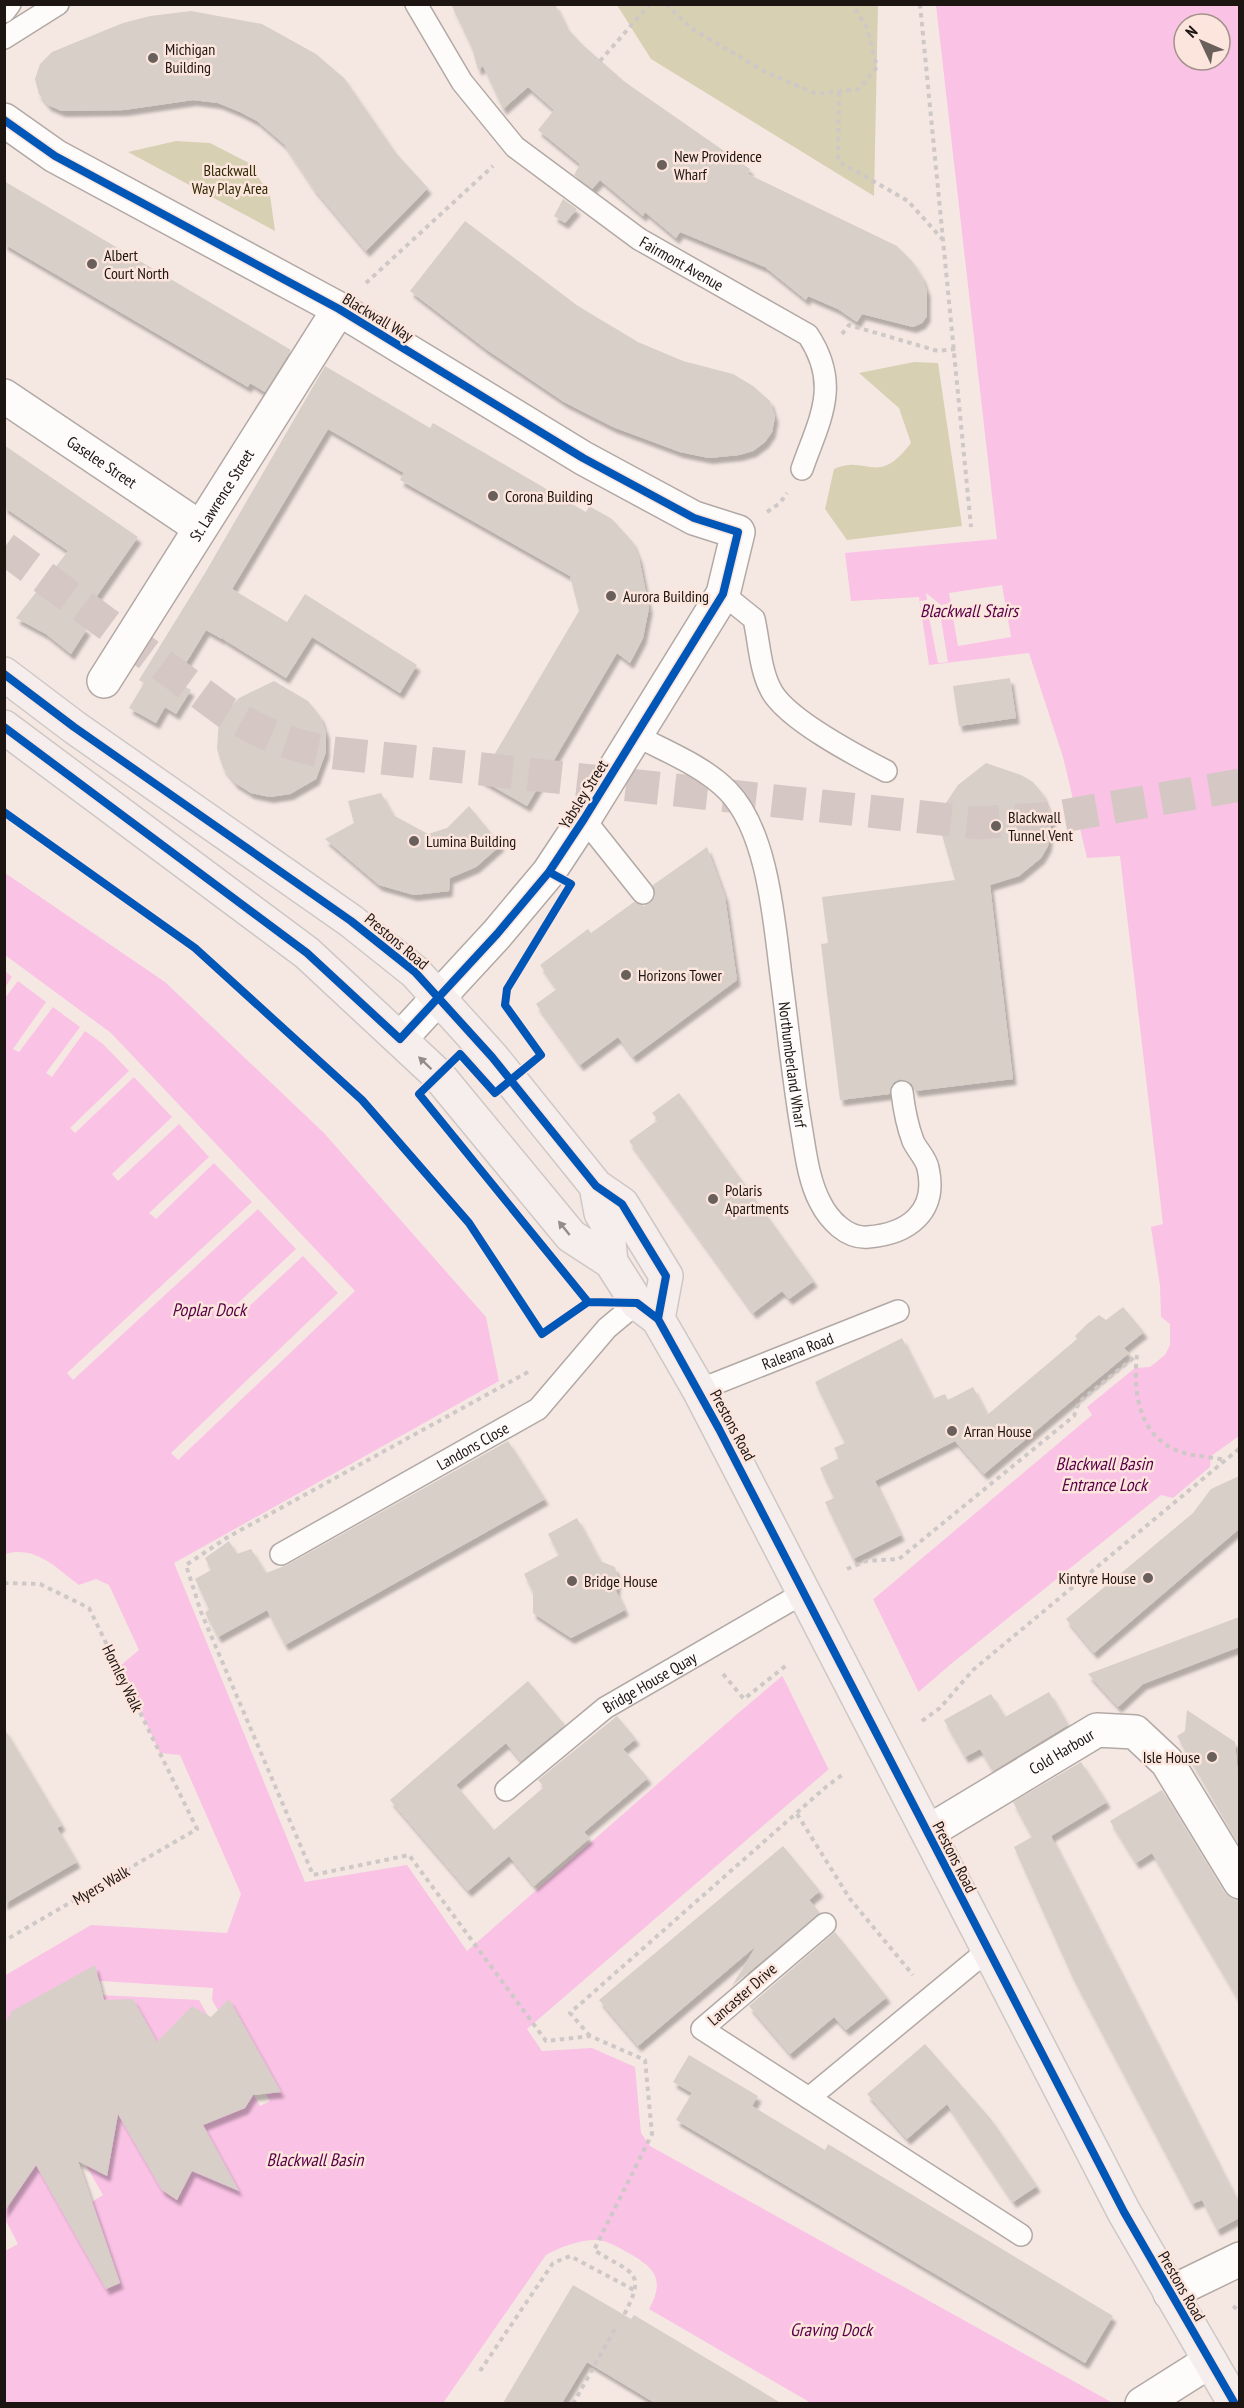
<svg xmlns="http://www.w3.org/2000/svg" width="1244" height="2408" font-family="'PT Sans Narrow',sans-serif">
<defs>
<filter id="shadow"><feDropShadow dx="3.5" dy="6" stdDeviation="1.5" flood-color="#0004"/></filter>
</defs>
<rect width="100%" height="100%" fill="#f5e8e3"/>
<path fill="#d8d0b2" d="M617,5H878L874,196L651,59Z
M176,141L210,143L249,163L270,195L275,231L128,152Z
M914,362L938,363L962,526L847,540L825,509L834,469C867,454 877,488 911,443L899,408L859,373Z"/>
<path fill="#fac2e5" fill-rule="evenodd" d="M936,5H1239V1436L1211,1456L1210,1467L1173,1498L1161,1495L951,1664L527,2029L542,2051L592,2048L635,2067L641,2133L650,2146L1113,2403H811L649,2309C667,2277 652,2266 625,2251C616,2246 606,2240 595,2240C579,2240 560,2247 546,2255L443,2403H5L4,1976L91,1925L227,1933L241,1894L180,1755L160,1753L120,1666L139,1650L109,1585L96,1579L79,1585C56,1568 36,1545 5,1554V873L165,982L324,1133L486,1317L499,1381L174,1563L305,1882L407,1865L467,1951L736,1715L1092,1415L1087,1407L1135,1368L1150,1367L1165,1355L1170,1345V1324L1161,1317L1160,1286L1151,1227L1163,1224L1120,856L1087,858L1063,757L1029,653L929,665L919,597L851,601L845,553L997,539ZM1184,24H1220V60H1184Z"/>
<path fill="#f5e8e3" d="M1002,585L1011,637L958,646L952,612L940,613L948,662L938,663L927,607H921L920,601L927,600L926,593L941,605L951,603L949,593Z
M5,955L111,1033L355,1291L178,1460L171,1453L338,1293L303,1256L243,1312L236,1305L296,1249L258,1209L73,1380L67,1373L252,1202L214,1163L156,1219L149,1213L209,1157L179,1124L118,1181L112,1174L172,1117L134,1077L75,1133L70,1128L129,1071L103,1044L85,1031L52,1077L46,1073L80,1027L53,1007L19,1052L13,1049L46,1002L18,981L5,998V987L12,977L5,971Z
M872,1597L920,1695L829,1770L782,1675Z
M101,1981L213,1988L212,2000L270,2101L260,2106L199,2000L99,1995L16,2043L103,2195L90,2203L5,2036Z
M5,2219L18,2244L5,2251L4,2250Z"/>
<path fill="#d8cfc9" filter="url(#shadow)" d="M451,4H555L566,27L583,45L625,82L750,169L748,174L897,246L912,261L922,277L927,291V316L922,323L913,327L862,314L857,322L838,309L808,296L806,300L765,267L680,232L676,238L645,212L643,216L600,180L592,189L574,175L580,164L538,130L554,110L528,87L503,109L483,66L478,70L472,48Z
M191,11L262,24L316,54L344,78L395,152L428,188L366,251L314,189L284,144L257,121L240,112L218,103L193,100L124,110L62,111L48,105L39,94L35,79L40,64L52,52L123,23L150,16Z
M4,181L291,350L265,392L250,383L248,387L4,244Z
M563,199L577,209L565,223L554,216Z
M465,221L578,306L638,342L683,361L733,374L753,386L770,401L775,417L772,432L765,442L753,451L739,455L709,458L680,452L613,427L564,402L487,350L410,291Z
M325,366L430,428L433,423L586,512L589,506L612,519L632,541L639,558L649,608L643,638L630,663L617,653L527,806L480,779L579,611L570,576L400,480L404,473L328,429L232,589L287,622L305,594L417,665L400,693L312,637L286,678L223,639L224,635L222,639L206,630L175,681L191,690L176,714L165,707L156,723L129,708L144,683L139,680L205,573Z
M4,445L138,537L78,623L87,629L71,654L46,634L16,618L68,551L4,507Z
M1010,678L1016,718L959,726L953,686Z
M274,681L308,701L320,716L326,733V752L316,779L290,794L270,797L251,793L235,783L223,768L217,749L219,719L239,698Z
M986,763L1021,775L1033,782L1042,793L1052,818L1048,846L1041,858L1019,876L990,885L1013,1079L915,1091L912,1084L901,1079L894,1082L889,1094L840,1100L821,944L828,943L822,897L955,880L942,835L943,807L958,785Z
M381,793L393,815L428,834L447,828L469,806L501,845L476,867L450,878L449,891L414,895L379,885L325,839L354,823L348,801Z
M707,847L725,897L737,980L633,1057L618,1037L580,1065L536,1004L557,989L540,965L588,929L591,933L634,902L644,906L650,903L655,897L653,885Z
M679,1093L814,1281L789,1299L782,1291L753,1313L629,1141L658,1120L652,1113Z
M1123,1307L1144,1332L1124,1348L1129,1353L984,1474L955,1441L875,1481L901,1535L853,1559L825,1502L834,1498L820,1468L839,1458L834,1448L845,1443L815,1382L902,1338L933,1399L945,1394L948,1400L973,1387L987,1415L1077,1339L1075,1336L1087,1324L1099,1315L1106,1320Z
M508,1441L545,1499L285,1645L267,1610L218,1637L205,1613L209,1609L195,1579L211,1570L205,1558L229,1541L237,1554L251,1549L266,1573L287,1565Z
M1239,1476V1529L1094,1653L1066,1619L1193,1513L1211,1489Z
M577,1518L600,1561L615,1567L618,1578L616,1591L625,1610L571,1638L533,1613V1592L524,1574L559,1555L548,1534Z
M1239,1617V1647L1143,1684L1118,1707L1088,1674Z
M528,1681L565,1725L521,1761L506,1743L456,1785L494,1830L544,1787L538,1780L617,1716L636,1739L623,1749L648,1778L584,1832L590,1838L534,1886L509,1856L468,1891L390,1800Z
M1049,1692L1068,1725L993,1771L980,1749L965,1757L944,1720L991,1694L1005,1717Z
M1187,1710L1235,1742L1239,1787V1845L1177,1736L1185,1731Z
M4,1728L62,1825L57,1828L77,1862L4,1904Z
M1081,1762L1107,1802L1051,1836L1239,2204V2218L1217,2230L1202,2200L1192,2204L1072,1976L1014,1847L1032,1837L1013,1802Z
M1162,1790L1224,1892L1231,1898L1239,1901V2001L1152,1853L1136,1863L1110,1821Z
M783,1846L820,1891L809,1900L820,1913L732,1986L756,1946L638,2046L599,2000Z
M835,1932L887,1997L846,2030L834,2017L790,2054L749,2006Z
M95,1965L104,2000L133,1999L157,2042L192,2006L211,2017L229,1999L281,2092L253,2095L245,2108L203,2125L239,2191L192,2171L177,2200L162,2190L118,2114L107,2176L78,2161L120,2283L106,2289L36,2165L4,2212V2026L12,2011Z
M925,2044L990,2118L1037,2186L1013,2202L947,2104L907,2139L867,2094Z
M689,2055L758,2096L752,2106L825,2150L828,2144L1113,2316L1085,2363L676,2120L692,2093L673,2082Z
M573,2285L631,2319L634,2315L781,2403H655L587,2362L562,2403H503Z"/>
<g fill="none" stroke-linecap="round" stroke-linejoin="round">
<path stroke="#d5c8c4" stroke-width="33" stroke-dasharray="33 16" stroke-linecap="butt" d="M4,548L226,712C259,732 288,745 326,752L978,823L1052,818L1240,785"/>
<g stroke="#b2a9a5" stroke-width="24">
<g id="lane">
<path id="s1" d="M416,4L462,82L515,147L639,239L808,335C841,385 820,418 802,469"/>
<path d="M4,12L10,4"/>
<path d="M4,38L58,4"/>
<path d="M723,594L754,619C759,641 760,670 771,690C786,719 857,756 886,771"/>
<path id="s2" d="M635,735C665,751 704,766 728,791C768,832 774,921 781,975C788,1028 793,1080 802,1132C806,1156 809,1181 820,1202C829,1220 847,1239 868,1237C908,1234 938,1212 928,1168C926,1158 917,1150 913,1141C907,1125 904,1109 902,1092"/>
<path d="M584,819L643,893"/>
<path id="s3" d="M699,1390L898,1311"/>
<path id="s4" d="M281,1554L538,1409L607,1328L637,1303"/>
<path id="s5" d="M506,1790L605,1708L805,1592"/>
<path d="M825,1924L702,2029L1021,2235"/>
<path d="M809,2098L988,1950"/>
</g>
</g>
<g stroke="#b2a9a5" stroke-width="36">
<g id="street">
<path d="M4,120L55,156L339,309L583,458L694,518L738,532L723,594L584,819L549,872L497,934L400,1039"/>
<path id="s6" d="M4,396L199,527"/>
<path id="s7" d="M104,681L339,309"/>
<path id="s8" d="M928,1832L1097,1730L1135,1732L1167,1762L1240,1882"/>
<path d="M1170,2293L1240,2259"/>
<path d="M1142,2404L1210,2361"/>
</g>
</g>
<g stroke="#cec8c5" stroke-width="36">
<path id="primary" d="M4,674L74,727L351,921L415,972L492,1057L596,1186L622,1204L666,1276L658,1319
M4,727L307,953L438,1075L571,1236L611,1262
M596,1186L601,1213L607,1223L611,1262L637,1303L658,1319L699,1390L1124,2212L1235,2404"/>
</g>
<path stroke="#cec8c6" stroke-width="4" stroke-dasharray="4.5 4.5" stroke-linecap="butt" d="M666,4L691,28L767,73L817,94L859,89L877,67L867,28L852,4
M920,4L971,527
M600,61L650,4
M839,92L838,161L908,201L944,241
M366,283L493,166
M842,334L849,325L938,351L956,349
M767,512L780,503L787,493
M1137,1355C1133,1392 1138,1435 1178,1451C1193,1457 1209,1456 1224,1460
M528,1372L228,1537L186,1565L201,1612L313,1875L409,1855L546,2041L590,2036L645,2060L652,2134L594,2250C631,2274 648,2269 624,2315
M847,1569L866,1561L899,1559L1074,1416L1079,1402L1137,1355
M4,1583L40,1584L89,1608L197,1829L4,1941
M723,1674L744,1699L788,1664
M922,1721L940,1708L973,1670L1240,1448
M797,1814L850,1899L913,1975
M590,2036L570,2013L827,1786L842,1775
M1233,2306L1239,2311
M480,2371L553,2263L570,2256L636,2291
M573,2404L616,2327"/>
<use href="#lane" stroke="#fefcfb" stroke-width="21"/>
<use href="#street" stroke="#fefcfb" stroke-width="33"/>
<use href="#primary" stroke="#f6eded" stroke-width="33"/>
<g stroke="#fce5dc" stroke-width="11">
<path id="cycleway" d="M4,120L55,156L339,309L583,458L694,518L738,532L723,594L584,819L549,872L497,934L400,1039L307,953L4,727
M4,674L74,727L351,921L415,972L492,1057L596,1186L622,1204L666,1276L658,1319
M4,812L195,948L362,1100L469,1223L542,1334L588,1302
M549,872L571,884L507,989L505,1005L541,1055L495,1093L460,1054L419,1094L588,1302L637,1303L658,1319L719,1429L1124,2212L1235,2404"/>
</g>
<use href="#cycleway" stroke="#0057b8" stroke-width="8"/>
</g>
<defs><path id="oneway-solid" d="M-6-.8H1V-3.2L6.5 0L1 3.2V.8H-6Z" transform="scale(1.5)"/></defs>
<g fill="#948c8a">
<use href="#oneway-solid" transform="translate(425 1063) rotate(-136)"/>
<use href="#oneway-solid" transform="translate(564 1228) rotate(-129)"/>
</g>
<g fill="#695f5b" stroke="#fce5dc" stroke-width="2">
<circle cx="153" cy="58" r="6"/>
<circle cx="662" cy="165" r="6"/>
<circle cx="92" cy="264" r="6"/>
<circle cx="493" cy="496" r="6"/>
<circle cx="611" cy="596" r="6"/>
<circle cx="996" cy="826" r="6"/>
<circle cx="414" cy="841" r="6"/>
<circle cx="626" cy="975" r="6"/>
<circle cx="713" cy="1199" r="6"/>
<circle cx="952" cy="1431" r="6"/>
<circle cx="1148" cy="1578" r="6"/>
<circle cx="572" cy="1581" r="6"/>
<circle cx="1212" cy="1757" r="6"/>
</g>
<g text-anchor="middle" stroke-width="5" stroke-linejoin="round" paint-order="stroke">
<g font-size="16" fill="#1d1512" stroke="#fce5dc" text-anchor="start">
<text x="165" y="55">Michigan<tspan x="165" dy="18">Building</tspan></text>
<text x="674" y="162">New Providence<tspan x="674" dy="18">Wharf</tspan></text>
<text x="104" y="261">Albert<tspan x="104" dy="18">Court North</tspan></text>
<text x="505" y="502">Corona Building</text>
<text x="623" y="602">Aurora Building</text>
<text x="1008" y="823">Blackwall<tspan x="1008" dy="18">Tunnel Vent</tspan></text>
<text x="426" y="847">Lumina Building</text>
<text x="638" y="981">Horizons Tower</text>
<text x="725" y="1196">Polaris<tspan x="725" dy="18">Apartments</tspan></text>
<text x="964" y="1437">Arran House</text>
<text x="1136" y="1584" text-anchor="end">Kintyre House</text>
<text x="584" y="1587">Bridge House</text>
<text x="1200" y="1763" text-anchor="end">Isle House</text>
</g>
<g font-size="16" fill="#2e2a03" stroke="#fce5dc">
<text x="230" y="176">Blackwall<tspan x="230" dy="18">Way Play Area</tspan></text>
</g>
<g font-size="16" fill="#1d1512" stroke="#fce5dc">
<text dy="6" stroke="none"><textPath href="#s1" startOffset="378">Fairmont Avenue</textPath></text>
<text transform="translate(378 317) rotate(31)" y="6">Blackwall Way</text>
<text dy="6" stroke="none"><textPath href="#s6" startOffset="118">Gaselee Street</textPath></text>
<text dy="6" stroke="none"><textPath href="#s7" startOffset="220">St. Lawrence Street</textPath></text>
<text transform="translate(583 794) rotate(-58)" y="6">Yabsley Street</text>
<text transform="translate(397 941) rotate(40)" y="6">Prestons Road</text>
<text dy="6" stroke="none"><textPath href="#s2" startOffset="394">Northumberland Wharf</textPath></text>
<text dy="6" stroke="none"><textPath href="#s3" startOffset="106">Raleana Road</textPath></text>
<text transform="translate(733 1425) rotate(62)" y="6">Prestons Road</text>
<text dy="6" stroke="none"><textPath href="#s4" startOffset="220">Landons Close</textPath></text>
<text transform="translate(123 1678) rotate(64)" y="6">Hornley Walk</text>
<text dy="6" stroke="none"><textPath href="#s5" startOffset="180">Bridge House Quay</textPath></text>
<text dy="6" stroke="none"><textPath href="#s8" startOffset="156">Cold Harbour</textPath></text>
<text transform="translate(955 1857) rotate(63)" y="6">Prestons Road</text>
<text transform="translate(101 1885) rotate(-30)" y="6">Myers Walk</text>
<text transform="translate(742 1994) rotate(-41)" y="6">Lancaster Drive</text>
<text transform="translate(1182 2286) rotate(60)" y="6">Prestons Road</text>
</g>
<g font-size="18" font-style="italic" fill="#5a004a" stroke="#fce5dc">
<text x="969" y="617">Blackwall Stairs</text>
<text x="209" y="1316">Poplar Dock</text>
<text x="1104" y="1470">Blackwall Basin<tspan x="1104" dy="21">Entrance Lock</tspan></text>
<text x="315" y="2166">Blackwall Basin</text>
<text x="831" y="2336">Graving Dock</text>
</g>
</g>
<rect width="1244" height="2408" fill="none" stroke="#1d1512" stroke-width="12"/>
<g transform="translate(1202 42) rotate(314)"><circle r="28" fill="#fce5dc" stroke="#a3928b" stroke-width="1.5"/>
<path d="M0-4.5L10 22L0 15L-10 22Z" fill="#695f5b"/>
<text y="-9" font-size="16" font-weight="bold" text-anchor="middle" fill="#1d1512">N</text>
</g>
</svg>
